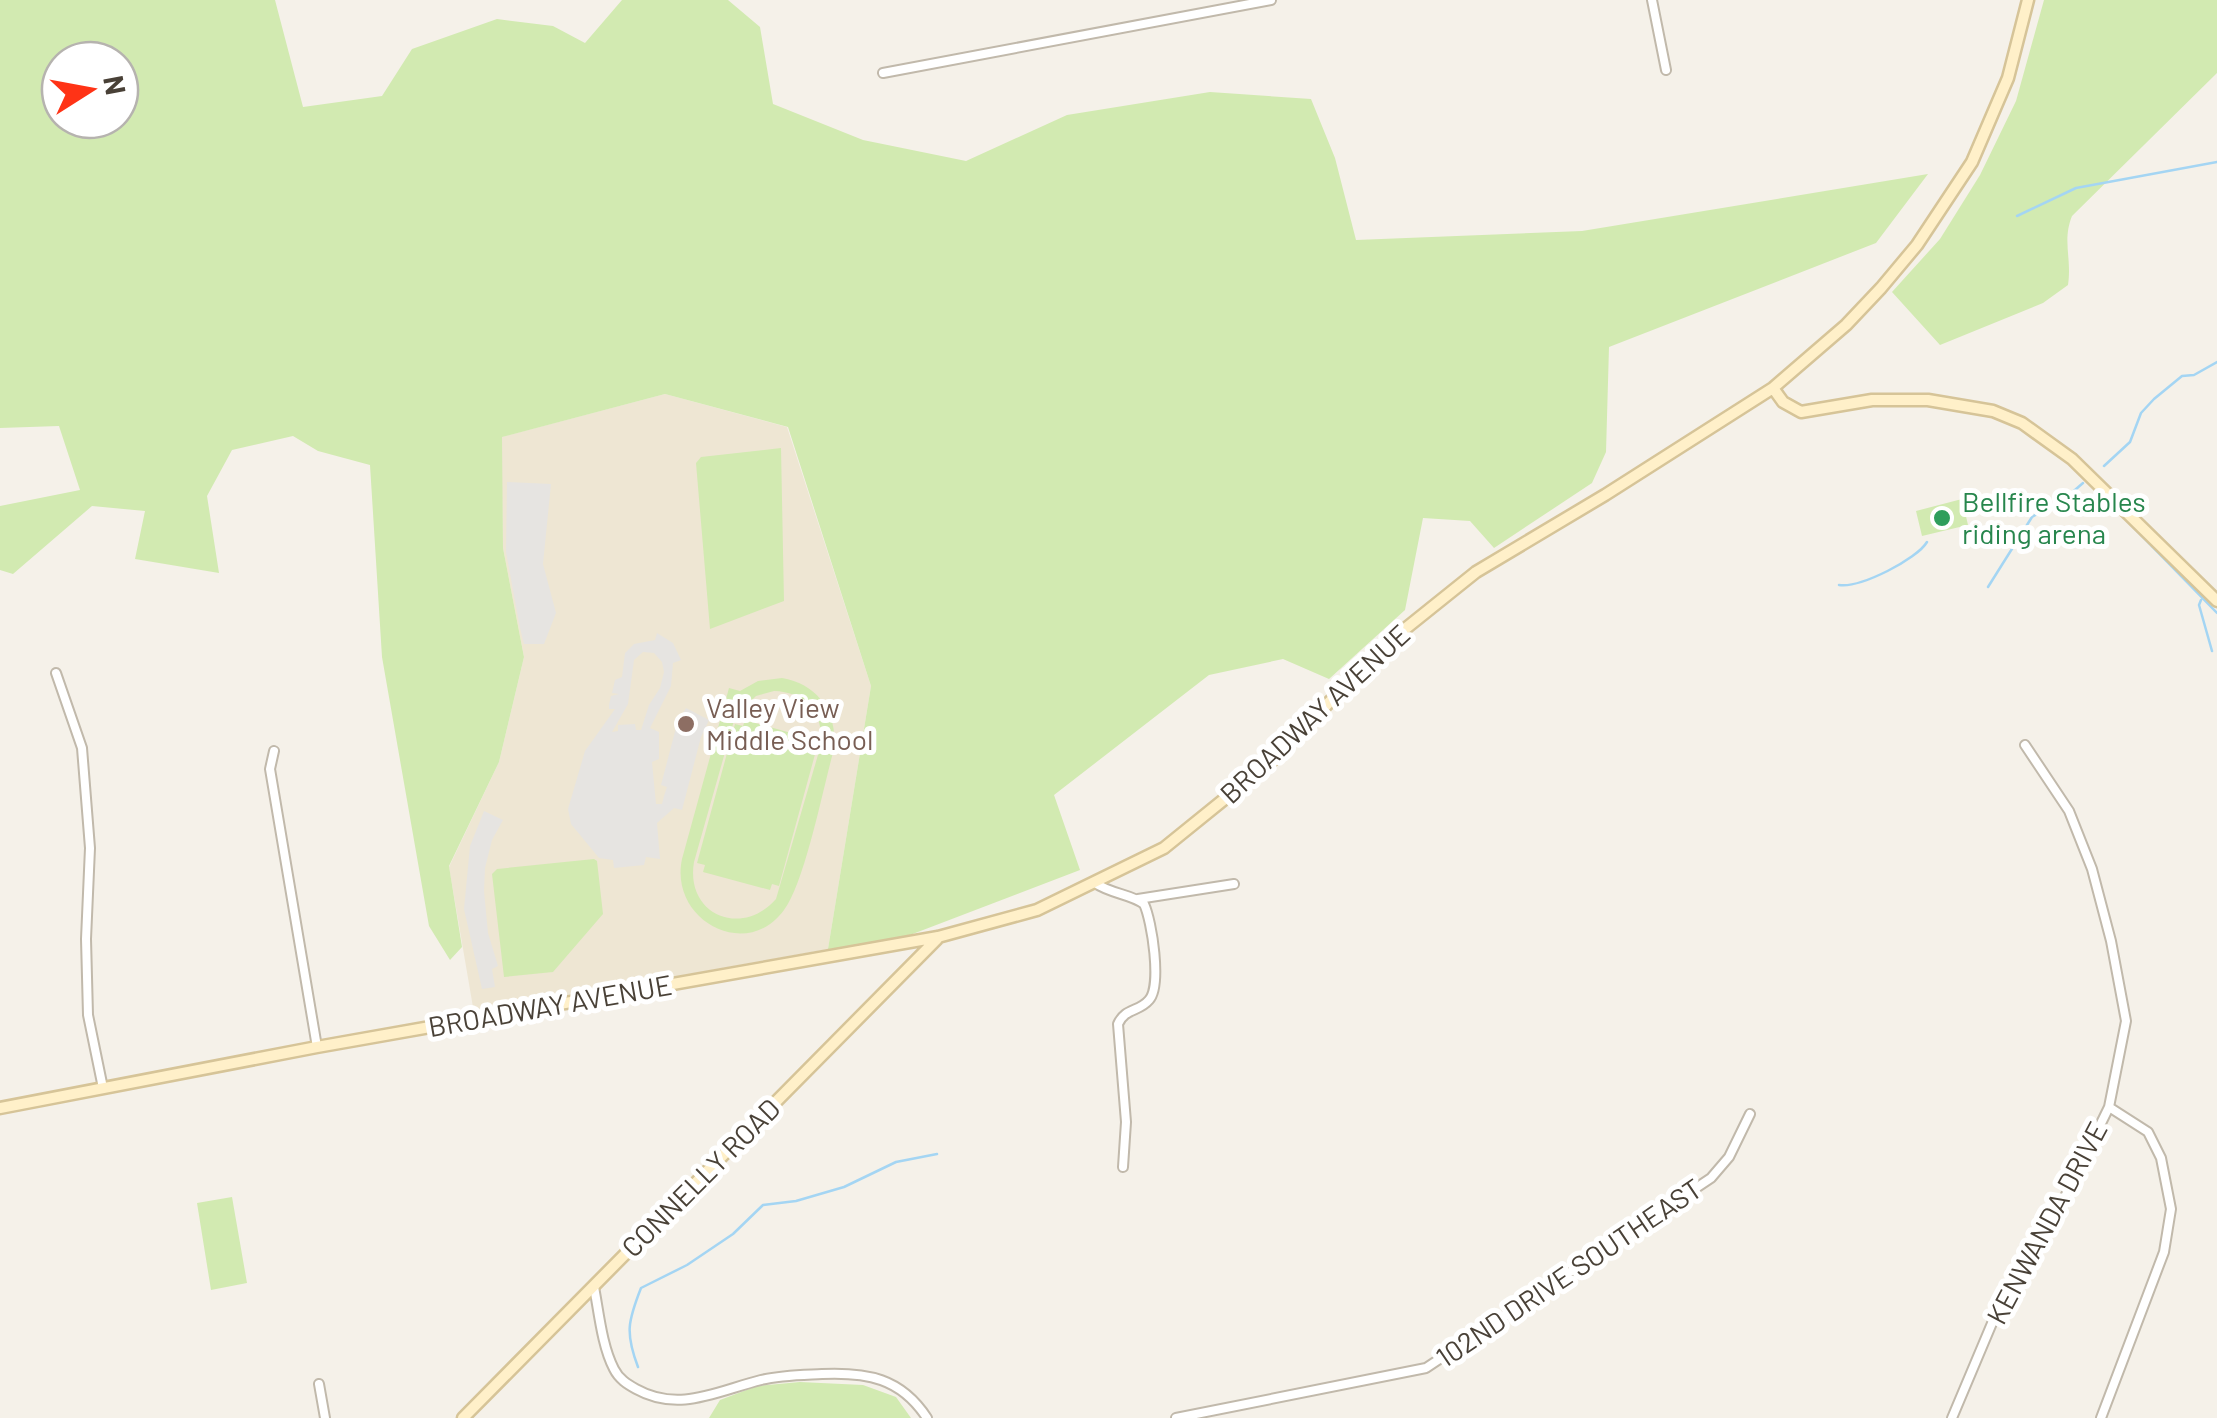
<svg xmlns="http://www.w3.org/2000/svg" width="2217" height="1418" font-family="Barlow,sans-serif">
<rect width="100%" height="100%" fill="#f5f1e9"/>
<path fill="#eee6d3" d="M665,394L787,427L871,686L828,949L474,1013L449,867L499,762L524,657L503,548L501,437Z"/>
<path fill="#d2eab1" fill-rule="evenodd" d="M0,0H275L303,107L382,96L412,49L497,19L553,26L585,43L622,0H728L760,27L773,104L863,140L966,161L1067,115L1210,92L1311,99L1335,158L1356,240L1582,231L1928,174L1876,243L1609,347L1606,452L1592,483L1494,548L1470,521L1423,518L1405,610L1329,679L1283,659L1209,675L1054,795L1080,870L876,948L828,949L871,686L788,427L665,394L502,437L503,548L524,657L499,762L449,866L462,947L450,960L429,926L382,657L370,465L318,451L293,436L232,450L207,496L219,573L135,559L145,511L92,506L13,574L0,570V506L80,490L59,426L0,428ZM60,60H120V120H60Z
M2044,0H2217V73L2072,216C2062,241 2072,258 2068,285L2043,303L1940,345L1892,292L1940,239L1980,175L2016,101Z
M781,448L784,601L710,629L696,463L701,457Z
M1962,499L1968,525L1922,536L1916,511Z
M782,678C818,684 838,713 834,749C823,788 805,882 784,910C746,962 669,920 682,859L729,688L740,691L758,681ZM774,691C807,692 826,716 820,748L776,899C742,938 685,915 694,862L735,717L756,696Z
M745,720L812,739L811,745L817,747L779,886L772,884L770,890L703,872L705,865L697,863L735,724L743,726Z
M594,859L597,861L603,914L553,972L504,977L492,874L497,869Z
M232,1197L247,1283L211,1290L197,1203Z
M800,1382L863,1385L896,1397L911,1418H709L720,1400L757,1386Z"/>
<path fill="#e6e4e1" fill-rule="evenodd" d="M507,482L551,484L543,564L556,613L544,644H524L520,628L506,552Z
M657,633L673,643L681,660L673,663L671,686L650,728L659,732V759L652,762L656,804H662L664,796L667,787L661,785L677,724L686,708L709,720L701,737L682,810L674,808L657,823L660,859L646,857L644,865L614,868L613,860L599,858L571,824L568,809L585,751L615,709H609V705L611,696L619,694L612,693L615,680L622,677L625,653L634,644L655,640ZM643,652L654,653L662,662L664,672L660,688L649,705L641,730H636L635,724L618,725V731L612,732L628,704L634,660Z
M484,811L503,820L492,840L485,868L484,891L488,933L498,966L492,969L495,987L482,989L464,909L470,846Z"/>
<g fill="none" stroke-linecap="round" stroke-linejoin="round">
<path stroke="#a4d5f3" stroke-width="2.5" d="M2017,216L2076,188L2217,162
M2104,466L2130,442L2141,413L2154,399L2182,376L2194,375L2217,362
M2103,496L2217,613
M1839,585C1861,588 1917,559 1927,542
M1988,587L2032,517L2068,496L2083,483
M2201,600L2199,605L2212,651
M638,1367C625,1333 628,1321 641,1288L687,1265L733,1234L763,1205L796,1201L844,1187L896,1162L937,1154"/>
<g stroke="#c1b9ab" stroke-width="12">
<path id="street" d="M1652,0L1666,70
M883,73L1271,0
M56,673L82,748L90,848L86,939L88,1015L103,1088
M274,751L270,769L317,1047
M1095,883C1111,894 1131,894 1144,904C1152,921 1162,986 1149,1000C1139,1012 1125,1008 1118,1024L1126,1122L1123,1167
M1138,899L1234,884
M594,1287C599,1313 602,1346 614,1369C619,1379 627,1384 636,1389C679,1413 717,1391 761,1380C781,1375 801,1375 822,1374C867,1372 901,1378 927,1418
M319,1384L325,1418
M1176,1418L1426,1368L1711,1178L1729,1157L1750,1114
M1952,1418L2006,1290L2059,1209L2109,1107L2126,1021L2111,941L2092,869L2069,811L2025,745
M2101,1418L2164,1252L2171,1209L2161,1158L2148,1132L2109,1107"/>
</g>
<g stroke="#d6c498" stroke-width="15">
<path id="secondary" d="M1773,388L1783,402L1801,412L1872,400H1928L1993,411L2022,423L2072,459L2217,601
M0,1108L317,1047L938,937L1037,910L1164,848L1274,759L1385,645L1476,572L1605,495L1773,388L1846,325L1881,288L1917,245L1972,162L2008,78L2028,0
M463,1418L937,939"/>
</g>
<use href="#street" stroke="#fff" stroke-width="8"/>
<use href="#secondary" stroke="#fff0c9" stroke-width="10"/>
</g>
<circle fill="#2e9e5b" stroke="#fff" stroke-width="4" cx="1942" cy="518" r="10"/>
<circle fill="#8d6e63" stroke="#fff" stroke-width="4" cx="686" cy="724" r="10"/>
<g text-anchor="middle" stroke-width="10" stroke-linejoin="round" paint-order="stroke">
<g font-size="28" fill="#27864d" stroke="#fff" text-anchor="start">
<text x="1962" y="512">Bellfire Stables<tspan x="1962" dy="32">riding arena</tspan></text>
</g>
<g font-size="28" fill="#785e54" stroke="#fff" text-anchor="start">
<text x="706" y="718">Valley View<tspan x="706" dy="32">Middle School</tspan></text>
</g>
<g font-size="28" fill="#494137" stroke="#fff">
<text transform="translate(1315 714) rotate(-43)" y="10">BROADWAY AVENUE</text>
<text transform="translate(550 1006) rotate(-10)" y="10">BROADWAY AVENUE</text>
<text transform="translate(701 1178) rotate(-45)" y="10">CONNELLY ROAD</text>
<text transform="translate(2047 1223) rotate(-62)" y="10">KENWANDA DRIVE</text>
<text transform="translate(1569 1273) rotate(-34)" y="10">102ND DRIVE SOUTHEAST</text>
</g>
</g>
<g transform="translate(90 90) rotate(79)"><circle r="48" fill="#ffffff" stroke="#b6b3af" stroke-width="2.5"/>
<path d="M0-8L18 38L0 25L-18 38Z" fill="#ff3316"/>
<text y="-15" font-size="28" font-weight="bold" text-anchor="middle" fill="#494137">N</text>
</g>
</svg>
